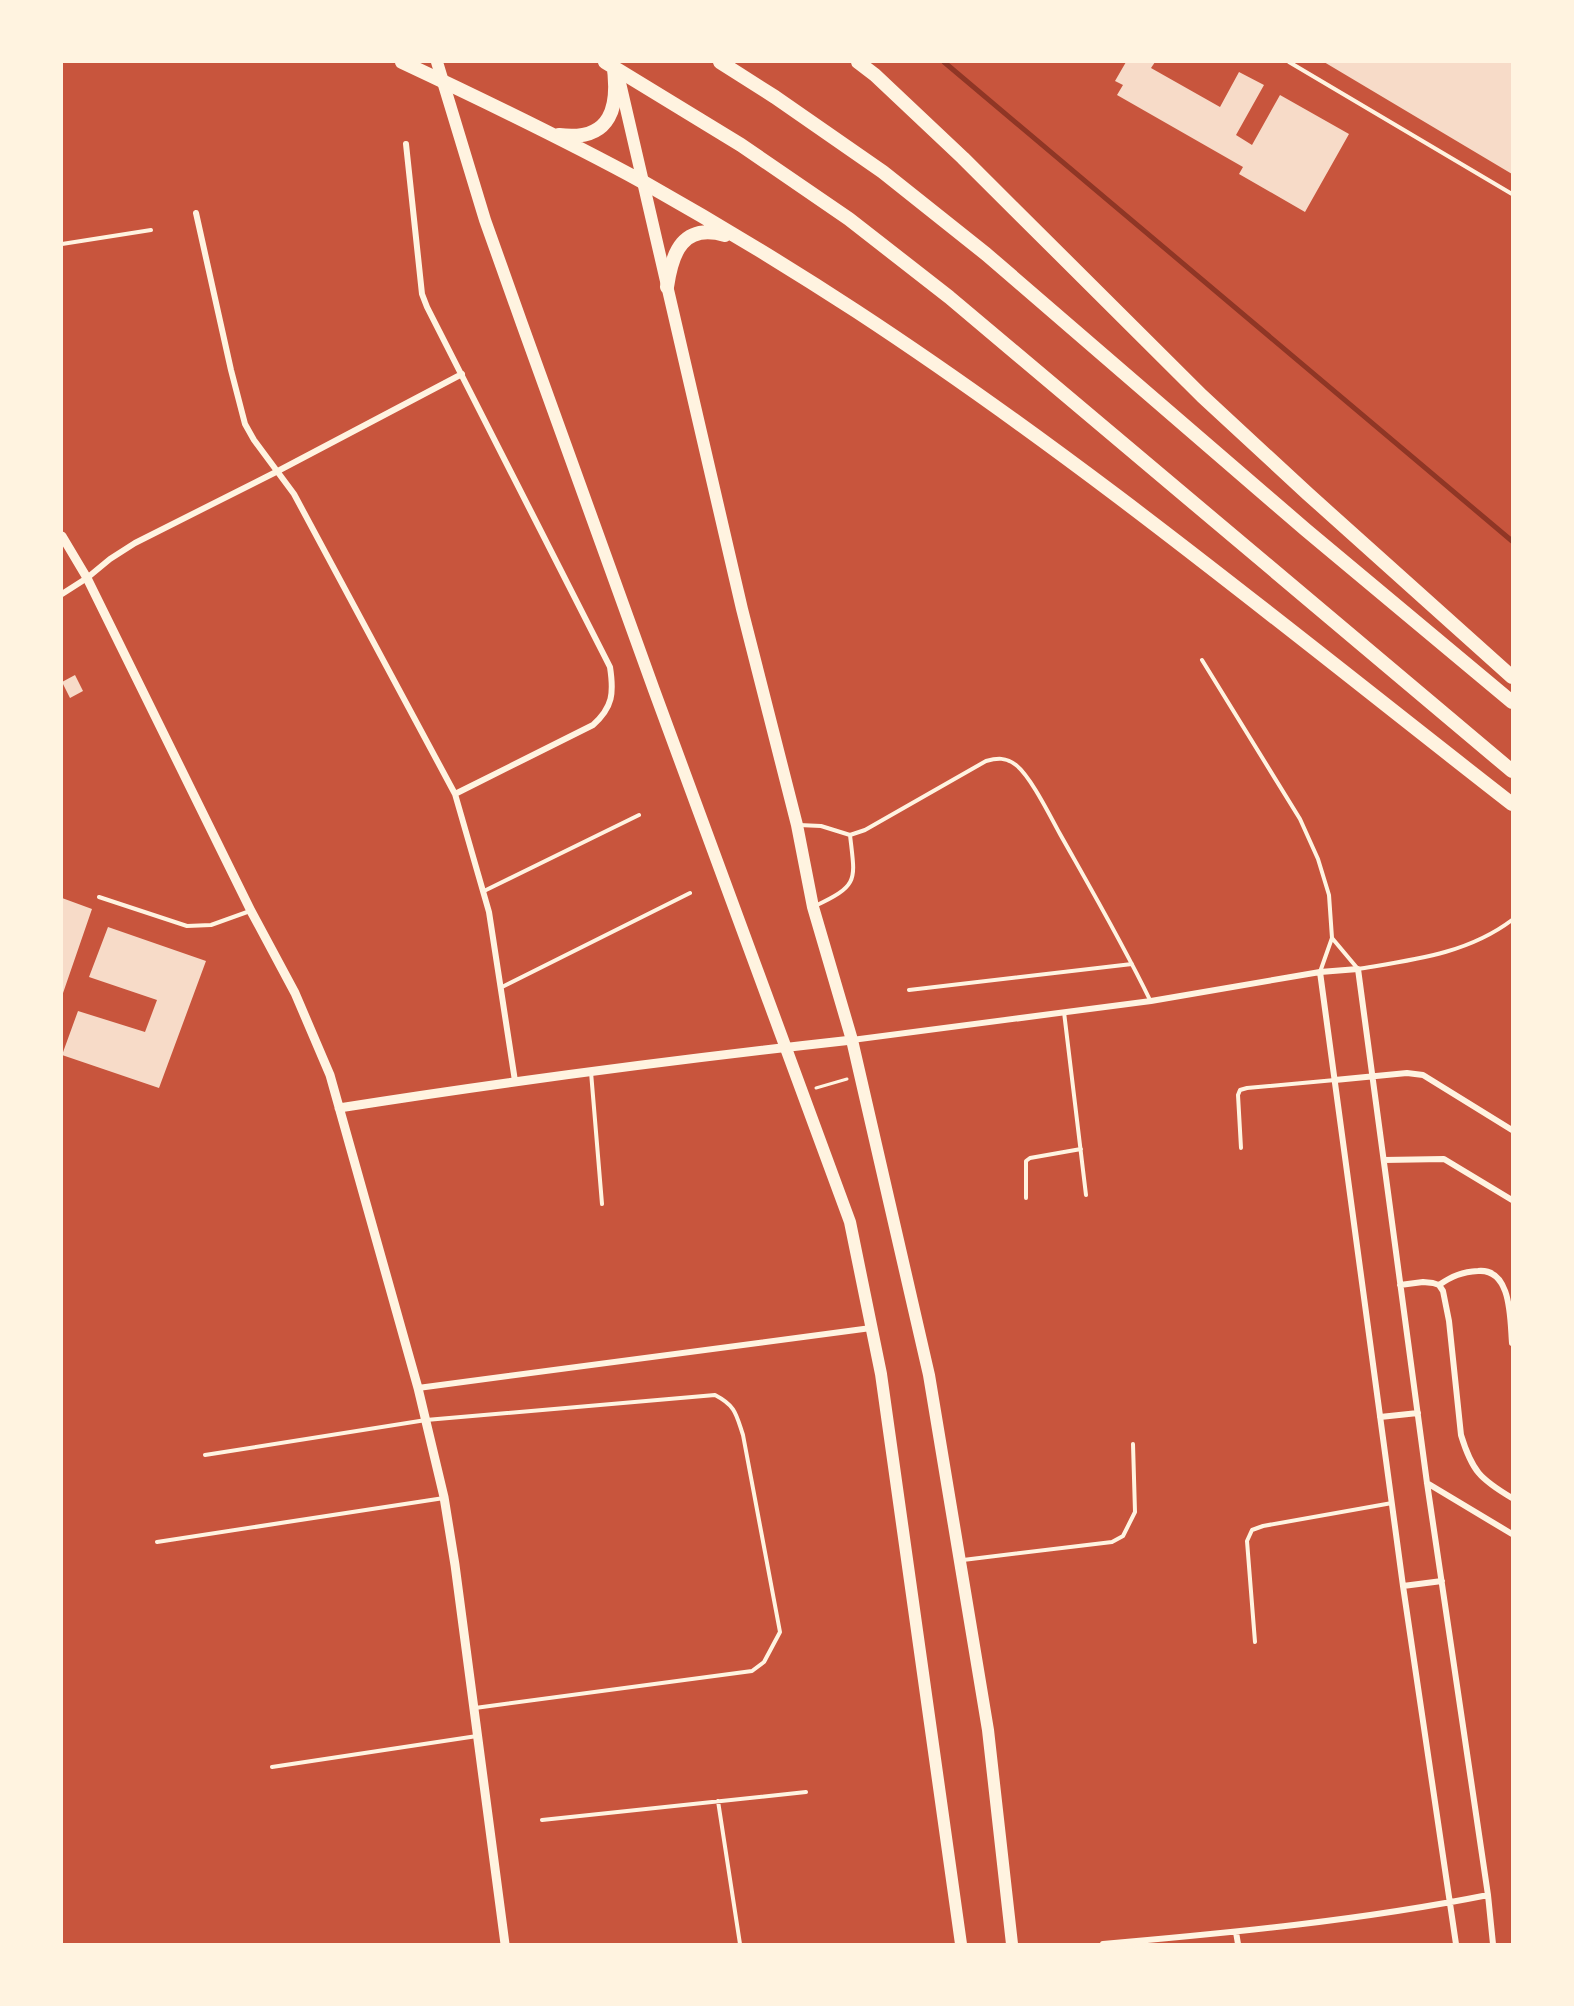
<svg xmlns="http://www.w3.org/2000/svg" width="1574" height="2006" font-family="Arial,sans-serif">
<rect width="100%" height="100%" fill="#c8553d"/>
<g fill="none" stroke-linecap="round" stroke-linejoin="round">
<path stroke="#8f3625" stroke-width="5" d="M944,62L1512,541"/>
</g>
<path fill="#f7dbc8" d="M1126,62H1155L1151,68L1220,107L1239,72L1264,85L1236,135L1252,145L1280,95L1349,134L1305,212L1239,174L1243,167L1117,95L1123,85L1115,81Z
M1324,62H1512V174Z
M75,675L83,691L70,698L62,682Z
M62,898L92,909L62,996Z
M108,927L206,961L159,1088L62,1055L78,1011L145,1032L157,1000L89,977Z"/>
<g fill="none" stroke-linecap="round" stroke-linejoin="round">
<path stroke="#fff3e0" stroke-width="3" d="M816,1088L847,1079"/>
<path stroke="#fff3e0" stroke-width="4" d="M1289,62L1512,194
M62,244L151,230
M1202,660L1300,819L1318,859L1329,895L1332,938L1320,972
M799,825L821,826L850,835L865,830L986,761C997,758 1006,757 1016,765C1031,777 1050,816 1060,834C1091,889 1123,944 1150,1000
M484,891L639,815
M99,897L187,926L211,925L250,911
M815,906C860,885 855,880 850,835
M1332,938L1358,969C1412,960 1467,954 1512,920
M502,987L690,893
M909,990L1132,964
M1064,1012L1086,1195
M591,1072L602,1204
M1241,1148L1238,1095L1240,1090L1247,1088L1335,1080
M1026,1198V1161L1030,1158L1081,1149
M205,1455L426,1420L715,1395C736,1406 736,1414 743,1435L780,1632L764,1662L752,1671L475,1708
M157,1542L444,1498
M963,1560L1112,1542L1123,1536L1135,1512L1133,1444
M1255,1642L1247,1541L1252,1530L1263,1526L1392,1503
M272,1767L477,1736
M718,1801L740,1944
M542,1820L806,1792"/>
<path stroke="#fff3e0" stroke-width="6" d="M406,144L422,294L427,307L610,667C614,693 613,707 593,725L455,794
M196,213L231,370L245,424L254,440L294,494L455,794L489,912L515,1081
M62,594L87,578L110,559L135,543L276,472L462,374
M1320,972L1403,1586L1456,1944
M852,1040L1151,1001L1320,972L1358,969L1427,1483L1488,1895L1493,1944
M1335,1080L1407,1073L1423,1075L1512,1130
M1384,1160L1444,1159L1512,1200
M1400,1285L1423,1282L1433,1283L1439,1285L1443,1291L1449,1321L1461,1435C1472,1471 1480,1479 1512,1498
M1439,1285C1452,1276 1462,1272 1478,1271C1512,1268 1510,1320 1512,1343
M418,1388L871,1328
M1380,1417L1418,1413
M1427,1483L1512,1534
M1403,1586L1442,1581
M1236,1932L1238,1944
M1103,1944C1230,1933 1363,1920 1488,1895"/>
<path stroke="#fff3e0" stroke-width="9" d="M62,536L87,578L251,911L295,993L330,1075L418,1388L444,1497L455,1565L505,1944
M339,1108C510,1081 680,1059 852,1040"/>
<path stroke="#fff3e0" stroke-width="12" d="M437,62L485,220L522,324L654,690L850,1222L881,1374L961,1944
M618,74L742,609L797,825L813,907L852,1040L929,1375L988,1730L1012,1944"/>
<path stroke="#fff3e0" stroke-width="14" d="M402,62C483,100 564,139 643,182C714,222 787,266 856,311C1085,461 1296,636 1512,804
M605,62L741,145L849,219L949,297L1512,771
M720,62L775,97L883,172L986,254L1306,530L1512,702
M858,62L875,75L963,158L1202,396L1308,494L1512,677
M559,135C612,142 620,106 613,62
M667,287C672,252 683,223 725,235"/>
</g>
<rect width="1574" height="2006" fill="none" stroke="#fff3e0" stroke-width="126"/>
</svg>
